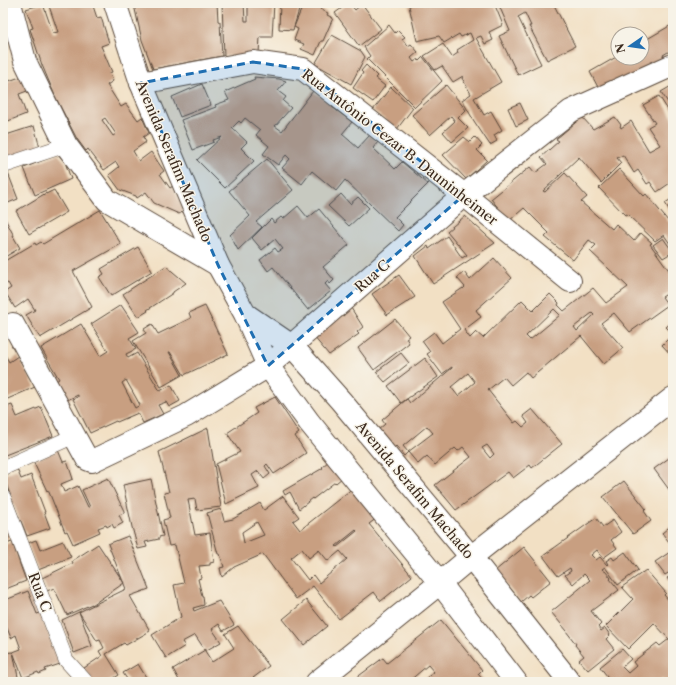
<svg xmlns="http://www.w3.org/2000/svg" width="676" height="685" font-family="'Libre Caslon Text',serif">
<rect width="100%" height="100%" fill="#f7f3e8"/>
<filter id="ink" filterUnits="userSpaceOnUse"><feTurbulence type="fractalNoise" baseFrequency=".025" numOctaves="2"/><feDisplacementMap in="SourceGraphic" scale="8" xChannelSelector="R" yChannelSelector="G"/><feConvolveMatrix kernelMatrix="1 2 1 2 8 2 1 2 1" color-interpolation-filters="sRGB"/></filter>
<filter id="wash" filterUnits="userSpaceOnUse"><feTurbulence type="fractalNoise" baseFrequency=".012" numOctaves="4" result="noise"/><feDisplacementMap in="SourceGraphic" scale="16" xChannelSelector="R" yChannelSelector="G"/><feGaussianBlur stdDeviation="0.9" result="paint"/><feColorMatrix in="noise" values="0 0 0 0 0 0 0 0 0 0 0 0 0 0 0 0 0 1.4 0 .05"/><feComposite in="paint" operator="in"/></filter>
<g filter="url(#wash)">
<rect width="100%" height="100%" fill="#f2e0c4"/>
<g id="blocks">
<path fill="#c89f81" fill-rule="evenodd" d="M57,3H92L97,18L101,17L109,43L101,46L112,72L110,73L113,81L107,85L121,107L126,104L138,120L142,117L149,133L143,137L146,142L133,151L139,161L151,152L164,171L160,174L170,188L173,186L184,211L179,214L154,203L146,192L137,198L136,196L120,190L109,175L119,167L116,162L104,170L88,149L86,151L77,139L56,98L42,65L30,29L33,28L26,9L43,4L53,33L58,32L49,6ZM105,118L116,134L113,136L102,120Z
M217,3L218,21L220,22L222,56L153,69L142,40L134,5Z
M222,3H244L245,21H248V3H274L272,37H260L259,53L247,56H224Z
M280,3H301L293,30L279,29Z
M304,3L314,4V5L321,8L320,9L328,13L327,15L333,18L323,41H321L315,55L301,49L304,44L294,40L298,29L294,27Z
M349,3L355,10L362,4L381,29L359,46L335,13Z
M411,3H419V4L494,3L503,25L489,32L493,40L485,44L481,36L476,38L501,82L474,98L484,115L491,111L502,130L494,135L497,141L490,145L474,121L462,100L471,94L462,78L464,77L463,76L453,82L442,66L435,70L424,56L443,44L452,57L458,53L457,50L473,40L470,33L461,37L459,34L444,43L439,36L417,41L409,6L411,5Z
M498,3H553L575,46L547,60L529,26H531L525,13L518,17L541,64L518,75L499,36L510,31Z
M673,24V49L663,55L667,62L600,91L590,72L618,56V58H642V42Z
M389,25L395,33L398,30L405,37L402,39L408,46L411,44L418,52L411,58L414,62L418,59L419,61L423,57L442,81L415,107L367,59L370,56L364,47Z
M332,35L361,51L365,57L351,84L315,64Z
M366,65L377,76L375,78L385,86L373,102L353,88L363,73L361,71Z
M23,76L27,91L19,94L26,114L3,123V83Z
M254,77L279,79L286,81L278,91L286,97L283,101L291,108L275,126L282,131L313,91L333,105L332,107L352,122L342,134L358,148L370,135L378,142L373,148L395,169L402,162L428,184L395,217L403,225L398,231L345,180L336,191L312,171L302,184L282,168L290,159L286,155L278,165L263,154L269,146L256,135L260,130L245,118L241,123L239,121L232,128L247,142L241,148L254,161L225,188L197,160L222,137L213,140L214,142L193,150L181,120L216,107L215,105L229,100L225,92L255,79Z
M202,84L211,105L180,117L172,97Z
M446,85L466,110L458,118L468,128L452,142L443,132L455,121L451,116L430,135L412,115Z
M673,85V110L661,92Z
M391,87L413,108L397,129L373,110Z
M659,96L673,118V188L670,183L657,192L650,182L647,184L638,170L634,173L623,155L617,158L621,163L601,183L579,157L543,191L545,192L565,173L587,197L581,202L612,229L616,224L634,241L641,233L652,243L650,244L673,276V290L662,297L668,305L630,332L614,313L601,323L623,348L604,364L581,336L531,378L526,372L511,385L504,377L488,390L514,423L517,421L523,427L528,423L523,416L532,409L562,444L532,468L530,465L513,478L508,472L456,510L435,485L471,457L463,447L458,451L455,448L435,465L427,456L418,464L408,452L404,456L396,446L393,449L378,430L385,424L382,420L407,399L410,403L452,368V367L442,374L427,354L430,352L422,341L434,332L442,343L460,329L442,302L463,288V289L465,287L457,278L464,272L470,280L494,258L512,278L476,310L481,317L464,330L470,338L476,332L483,338L522,300L533,311L550,294L559,303L558,305L564,311L593,288L606,303L628,287L590,251L596,245L589,240L573,260L545,237L549,233L524,208L509,221L491,199L530,167L535,173L547,164L541,157L559,141L556,139L582,117L593,129L615,117L621,125L620,126L621,128L631,121L649,151L660,145L648,127L655,123L643,105ZM554,309L560,315L530,340L526,336ZM592,313L594,315L577,331L574,327ZM468,373L475,382L458,396L451,387ZM427,426L433,433L408,452L403,446ZM487,445L494,454L490,458L482,448Z
M520,103L528,120L516,126L508,108Z
M34,126L40,148L3,160V136Z
M464,137L470,142L475,137L482,145L477,150L487,160L466,179L443,155Z
M58,154L65,162L71,179L35,195L24,168Z
M267,159L293,190L256,222L262,227L238,250L230,235L250,216L229,191Z
M6,168L18,199L3,205V169Z
M619,169L644,196L646,194L673,227V248L664,235L655,241L627,214L625,215L599,188Z
M54,190L67,212L29,234L16,211L46,193V194Z
M341,194L350,204L358,197L369,208L349,226L328,206Z
M673,198V216L665,203Z
M298,206L308,218L319,209L349,245L323,267L334,280L330,284L328,281L325,284L331,291L308,310L273,267L268,271L260,260L275,248L278,252L283,249L275,239L262,250L252,238L271,219L274,223L281,217L283,219Z
M100,210L121,244L73,271L92,307L40,338L26,315L35,310L28,299L15,308L5,292L11,288L8,283L3,285V262L35,243L36,245L41,242L43,244Z
M3,215L14,236H13L20,248L3,258Z
M465,216L495,243L433,284L415,256L428,246L429,249L447,236L462,258L467,255L447,231Z
M663,238L673,252L663,258L653,245Z
M138,247L152,271L111,296L99,277L104,274L101,269Z
M166,266L186,283L173,292V293L147,310L148,311L138,317L123,294Z
M399,275L415,297L387,315L372,294Z
M121,305L139,332L129,338L136,349L126,354L128,358L137,353L160,391L171,385L180,401L169,407L166,402L158,405L163,414L143,423L138,413L117,422L116,421L90,433L73,399L78,397V395L65,401L55,382L59,379L41,348L81,324L100,356L108,351L91,324ZM126,380L140,405L135,408L122,383Z
M205,306L228,354L184,375L170,352H169L182,375L161,387L133,341L146,333L144,329L152,324L158,334L191,318L189,313Z
M351,308L363,327L357,332L359,334L329,355L314,337Z
M395,319L409,336L406,338L409,343L374,370L358,348Z
M673,321V334L666,327Z
M669,338L673,343V357L662,345Z
M3,351L9,362L18,356L35,387L3,401Z
M401,353L409,363L385,382L376,372Z
M425,358L438,377L401,403L388,386Z
M275,397L299,433L295,436L306,453L274,474L267,464L265,466L270,474L264,479L258,471L252,475L259,488L226,504L216,464L240,452L227,433L257,413L254,408Z
M12,405L17,417L41,407L53,436L5,455L3,450V408Z
M208,428L221,507L197,510L195,499L188,500L195,535L210,533L214,562L210,563V565L199,566L201,578L198,579L202,596H203L204,605L193,608L194,611L219,601L234,625L223,631L219,624L212,629L221,642L205,651L212,662L234,648L225,634L238,626L269,666L253,678L255,682H180L173,669L205,650L195,635L182,642L185,646L166,658L152,635L181,617L174,585L184,583L175,545L169,546L163,520L170,518L164,493L169,492L159,452Z
M58,450L63,462L67,461L73,479L61,484L64,492L78,486L88,507H90L82,490L108,478L124,511V513L119,515L123,523L114,528L112,524L107,527L106,525L98,528L100,532L73,544L67,531L65,532L51,497L48,490L47,491L33,461Z
M673,455V495L654,469Z
M330,460L343,477L336,483L335,482L313,499V498L299,509L290,492L285,495L283,491L323,468L322,467Z
M17,469L21,479L31,475L45,512H44L50,528L27,536L21,521H20L4,478L6,474Z
M151,479L163,536L159,537V539L145,542L147,547L138,549L132,527L123,485Z
M624,481L646,509L644,511L651,521L633,534L603,497Z
M353,488L377,518L369,524L412,576L381,601L374,592L339,619L313,586L296,599L263,554L234,567L222,577L220,568L224,567L220,554H218L207,513L221,509L224,521L233,519L260,503L264,510L283,496L299,517L293,521L300,530ZM257,522L264,535L244,543L242,532ZM356,530L357,531L337,547L336,546ZM302,549L309,558L319,550L328,561L340,551L347,559L319,583L313,575L308,580L291,558Z
M596,518L603,527L613,520L621,532L611,540L617,548L603,558L597,550L591,555L596,560L600,557L607,565L608,564L606,561L612,557L614,560L625,552L638,570L618,585L605,567L602,569L604,571H605L611,578L610,579L619,590L591,611L601,624L598,627L601,631L605,628L610,635L606,639L614,649L588,670L579,660L584,656L575,645L576,644L566,631H567L551,612L590,580L584,574L573,584L565,575L571,571L570,568L558,576L543,556Z
M3,522L9,538L3,540Z
M673,524V547L662,533Z
M128,536L149,589L130,596L150,631L126,645L124,643L106,654L119,675L108,682H92L84,668L102,656L99,651L104,648L100,640L97,641L79,612L126,589L108,544Z
M36,540L40,550L63,541L71,557L38,570L28,543Z
M12,542L26,581L3,590V545Z
M98,544L124,583L92,605V604L67,615L54,588L47,591L42,578L73,563L72,561Z
M524,547L551,581L531,597L529,595L521,602L495,571Z
M673,550V570L665,575L655,562Z
M646,570L666,593L664,595L673,605V682H664L662,679L659,682H611L606,676H607L600,667L622,649L631,659L622,667L628,673L636,666L633,662L657,643L660,646L669,639L654,623L628,649L606,626L633,599L622,587Z
M673,574V586L667,578Z
M28,591L37,614L40,613L60,664L45,669L46,671L39,674L38,672L23,678L13,652L21,649L16,635L11,638L7,628L3,630V601Z
M306,600L327,626L304,645L283,619Z
M79,612L92,646L74,653L62,620Z
M441,620L482,670L478,674L485,682H421L434,672L428,665L408,682H359L356,678L383,658L387,663Z
M13,652L19,682H3V653Z
M138,664L149,682H129L123,673Z"/>
</g>
</g>
<g filter="url(#ink)">
<use href="#blocks" fill-opacity="0" stroke="#564537" stroke-width="1"/>
<g fill="none" stroke-linecap="round" stroke-linejoin="round">
<g stroke="#564537" stroke-width="16">
<path id="service" d="M3,166L66,145
M3,468L74,436
M3,497L66,660L86,682"/>
</g>
<g stroke="#564537" stroke-width="24">
<path id="minor" d="M10,3L25,61L66,145L107,200L218,265
M141,83L253,62L303,69L464,195L570,281
M13,324L87,459L92,461L186,416L268,366L464,195L571,111L673,65
M317,682L440,583L471,557L673,398"/>
</g>
<g stroke="#564537" stroke-width="24">
<path id="tertiary" d="M115,3L141,83L218,265L245,314L268,366L309,422L440,583L516,682
M245,314L292,346L341,401L471,557L570,682"/>
</g>
<use href="#service" stroke="#fff" stroke-width="15"/>
<use href="#minor" stroke="#fff" stroke-width="22"/>
<use href="#tertiary" stroke="#fff" stroke-width="22"/>
</g>
</g>
<path fill="#1f6fb2" fill-opacity="0.2" stroke="#1f6fb2" stroke-width="3" stroke-dasharray="8 5" stroke-linejoin="round" d="M253,62L303,69L464,195L268,366L218,265L141,83Z"/>
<g text-anchor="middle" stroke-width="3" stroke-linejoin="round" paint-order="stroke">
<g font-size="14" fill="#3b2a1e" stroke="#f7f3e8">
<text transform="translate(400 147) rotate(38)" y="5">Rua Antônio Cezar B. Dauninheimer</text>
<text transform="translate(174 161) rotate(67)" y="5">Avenida Serafim Machado</text>
<text transform="translate(372 276) rotate(-41)" y="5">Rua C</text>
<text transform="translate(415 490) rotate(50)" y="5">Avenida Serafim Machado</text>
<text transform="translate(40 592) rotate(69)" y="5">Rua C</text>
</g>
</g>
<rect width="676" height="685" fill="none" stroke="#f7f3e8" stroke-width="16"/>
<g transform="translate(630 46) rotate(257)"><circle r="19" fill="#f7f3e8" stroke="#aca397"/>
<path d="M0-3L7 15L0 10L-7 15Z" fill="#1f6fb2"/>
<text y="-6" font-size="11" font-weight="bold" text-anchor="middle" fill="#3b2a1e">N</text>
</g>
</svg>
